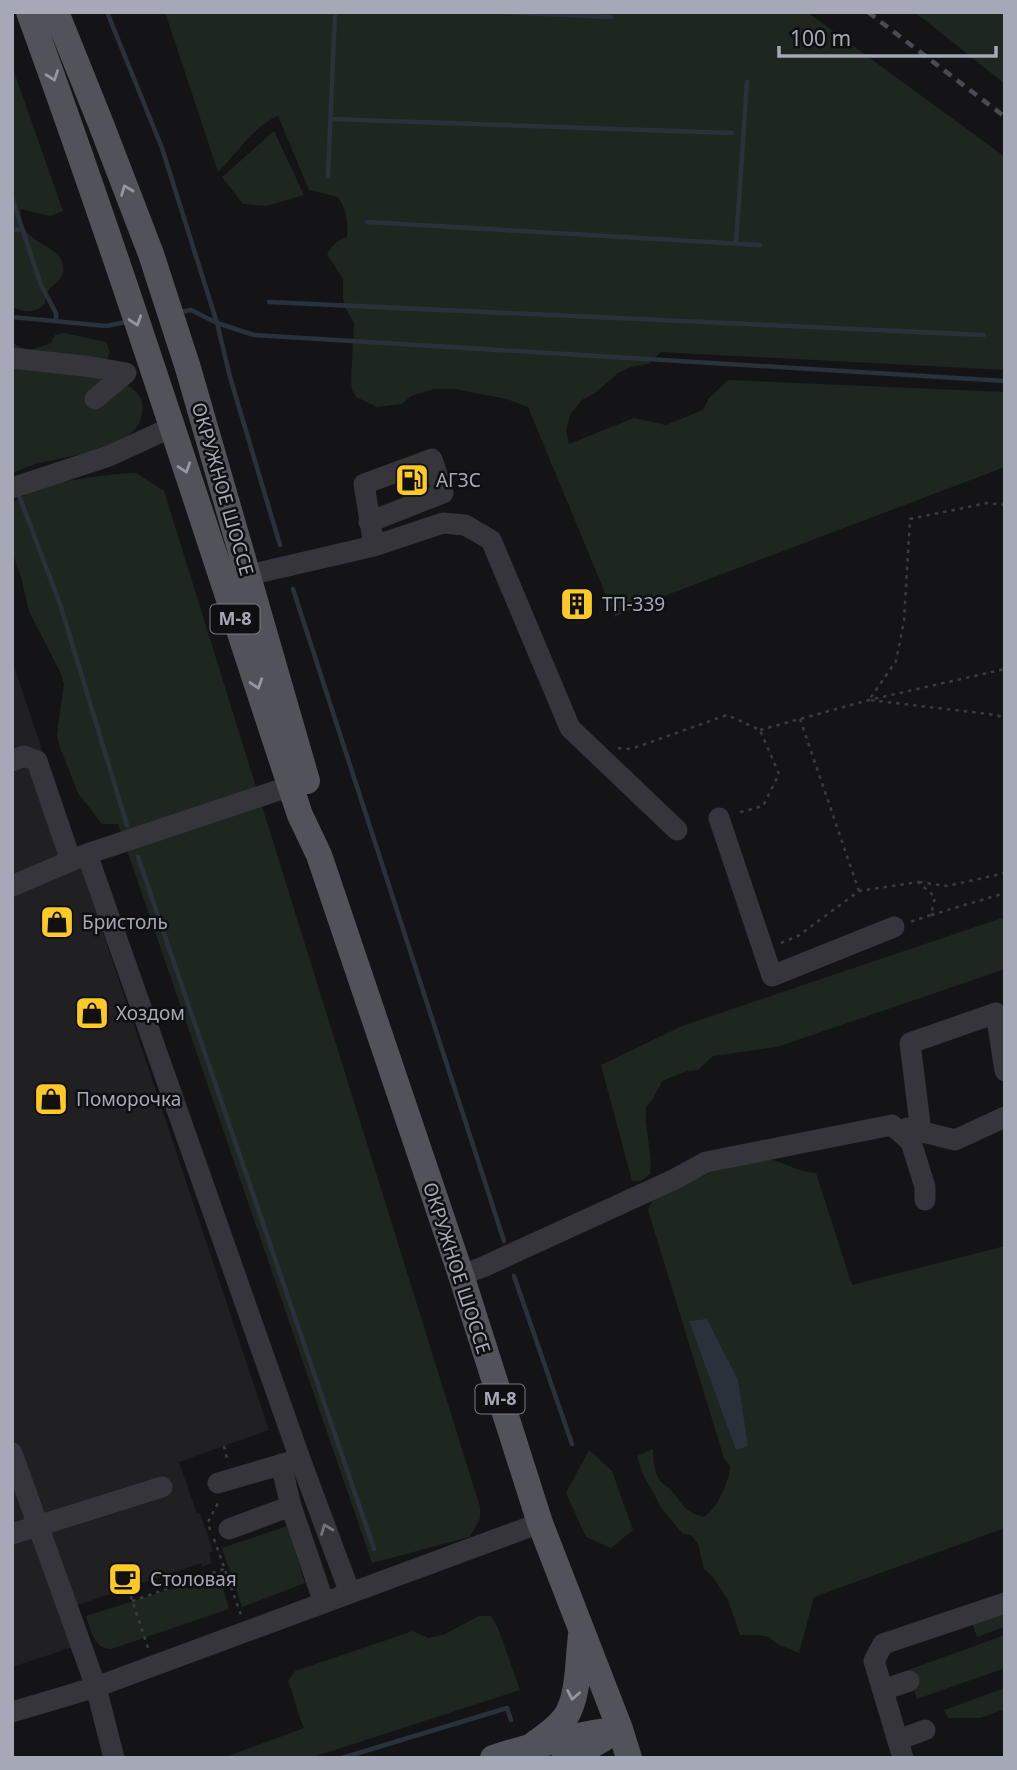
<svg xmlns="http://www.w3.org/2000/svg" width="1017" height="1770" font-family="'Noto Sans',sans-serif">
<rect width="100%" height="100%" fill="#141416"/>
<path fill="#202023" d="M12,660L269,1430L179,1462L197,1514L200,1513L213,1551L209,1553L212,1563L202,1567L201,1563L78,1605L91,1641L12,1667Z"/>
<path fill="#1e2620" d="M165,12H807L1005,157V370L661,352L648,364L631,367L618,373L595,393L582,400L571,413L566,430L569,444L634,418L666,425L703,410L709,398L728,380L1005,392V467L635,607L615,617L528,407L507,399L454,389H434L411,396L402,404L377,407L356,397L352,390L351,381L354,323L345,307L343,298V279L327,254C333,245 337,240 347,237C348,221 347,210 338,197L309,190L278,116C253,126 237,154 218,172Z
M913,12H1005V84L925,20Z
M12,66L63,211L50,216L20,209C20,246 56,242 62,262C68,281 52,282 46,294C45,297 45,301 45,304C35,313 25,313 12,307Z
M274,131L304,195L266,206L243,204L222,177Z
M64,333L106,342L110,352L106,363L105,374C114,379 126,383 134,390C142,396 144,404 142,414C137,449 72,455 44,462C33,464 23,469 12,473V342C29,354 32,349 51,343L55,335Z
M136,473L164,491L480,1507V1518L470,1537L372,1563L118,824H102L78,793L59,745L57,735L58,725L64,684L61,674L29,611L21,577L12,551V504C35,482 103,474 136,473Z
M1005,917V969L777,1047L713,1056L698,1070L687,1071L662,1081L653,1099L646,1107C644,1130 653,1152 650,1174L641,1181H632L601,1065L682,1026Z
M770,1159C787,1164 799,1172 816,1173L852,1285L1005,1246V1528L814,1597L799,1653L777,1644L769,1637L759,1635H740L728,1600L713,1577L704,1569L698,1544L692,1536L682,1533L662,1509L643,1474L637,1456L653,1449C653,1460 654,1473 661,1482C663,1484 668,1487 670,1489C684,1504 682,1511 704,1517C718,1507 729,1483 730,1466L724,1458L648,1210L654,1196L705,1175L708,1172Z
M589,1450L612,1471L633,1530L611,1548L586,1537L566,1493Z
M287,1526L305,1583L242,1607L222,1548Z
M219,1574L229,1609L111,1649C94,1649 91,1630 86,1616Z
M1005,1612V1627L977,1637L972,1623Z
M479,1616H491L498,1628L520,1690L310,1758H223L304,1728C297,1713 295,1697 288,1681L295,1671L413,1631L428,1638L443,1635Z
M1005,1635V1668L917,1699L908,1670Z
M1005,1688V1709L980,1718H948L944,1710Z"/>
<path fill="#29313b" d="M707,1319L738,1380L748,1446L736,1450L689,1321Z"/>
<g fill="none" stroke-linecap="round" stroke-linejoin="round">
<path stroke="#29313b" stroke-width="4.5" d="M107,12L162,148L217,323L230,377L280,545
M501,12L611,17
M331,119L732,133
M328,176L335,12
M12,198L41,285L56,313V321
M367,222L760,245
M12,230L22,229
M736,244L747,82
M269,302L984,335
M180,312L191,310L217,323L254,335L1005,381
M12,317L106,326L126,322
M20,498L60,604L127,825
M293,589L504,1241
M138,857L374,1549
M514,1276L572,1444
M342,1758L507,1708L511,1720"/>
<path stroke="#3b3c42" stroke-width="2.5" stroke-dasharray="3.5 5" stroke-linecap="butt" d="M1005,505L987,503L910,519L904,621L896,661L869,700L997,715L1005,719
M800,719L859,891
M760,730L869,700L1005,669
M618,748L631,749L727,715L760,730L779,774L763,806L737,813
M919,882L947,886L1005,873
M931,915L1005,893
M781,943L798,936L859,891L918,882L935,897L931,915L910,922
M224,1446L228,1463
M210,1530L208,1522L219,1501
M214,1539L241,1615
M128,1588L148,1648
M132,1601L224,1569"/>
<path stroke="#35353b" stroke-width="21" d="M12,358L92,367L126,373L95,399
M12,488L109,456L172,427
M369,522L443,493L432,459L364,484L374,546
M249,575L374,546L443,523L465,525L491,540L570,728L677,830
M12,761L24,756L37,761L71,861
M719,818L772,976L894,927
M87,854L300,1459
M12,886L87,854L291,786
M907,1128L955,1140L1005,1117
M921,1132L910,1043L996,1013L1005,1071
M461,1275L483,1267L675,1179L706,1162L892,1125L911,1142L925,1187V1200
M12,1453L96,1687L12,1712
M281,1464L291,1506L324,1603
M218,1483L300,1459L350,1593
M229,1529L291,1506
M12,1534L162,1487
M883,1690L909,1681
M898,1740L925,1730
M114,1758L96,1687L540,1523
M903,1758L874,1661L883,1644L1005,1603"/>
<path stroke="#51525a" stroke-width="26" d="M29,12C126,278 211,547 300,815L319,855L461,1275L540,1523L620,1729L629,1758
M56,12L101,124L151,254L188,368L307,781
M533,1745C545,1736 558,1728 566,1716C579,1696 578,1658 581,1635
M493,1758C535,1744 576,1735 620,1729
M565,1758L582,1751L603,1739"/>
<path stroke="#4a4b52" stroke-width="4.5" stroke-dasharray="9 7" stroke-linecap="butt" d="M868,12L1005,117"/>
</g>
<defs><path id="oneway-chevron" d="M-2-3.5L2.5 0L-2 3.5" fill="none" stroke-width="1.6" stroke-linecap="round" stroke-linejoin="round" transform="scale(1.75)"/></defs>
<g stroke="#9498a4">
<use href="#oneway-chevron" transform="translate(53 76) rotate(70)"/>
<use href="#oneway-chevron" transform="translate(126 190) rotate(-111)"/>
<use href="#oneway-chevron" transform="translate(136 321) rotate(72)"/>
<use href="#oneway-chevron" transform="translate(185 468) rotate(72)"/>
<use href="#oneway-chevron" transform="translate(257 684) rotate(72)"/>
<use href="#oneway-chevron" transform="translate(573 1695) rotate(101)"/>
</g>
<use stroke="#73757f" href="#oneway-chevron" transform="translate(326 1529) rotate(-111)"/>
<defs>
<g id="fuel-square" transform="scale(1.75)"><rect x="-9" y="-9" width="18" height="18" rx="4" fill="#fdca25" stroke="#0f0f11"/><path d="M-5.5-6h7V0h2V4h1.3V-2.5L3-4.5l.8-.8L6-3V5H2.5V1h-1V6h-7ZM-4.2-4.7v3.2H.2V-4.7Z" fill="#111"/></g>
<g id="building-square" transform="scale(1.75)"><rect x="-9" y="-9" width="18" height="18" rx="4" fill="#fdca25" stroke="#0f0f11"/><path d="M-4-6H4V6H1V3H-1V6H-4ZM-2.5-4.3h1.7v1.8h-1.7ZM.8-4.3h1.7v1.8H.8ZM-2.5-1h1.7V.8h-1.7ZM.8-1h1.7V.8H.8Z" fill="#111"/></g>
<g id="shop-square" transform="scale(1.75)"><rect x="-9" y="-9" width="18" height="18" rx="4" fill="#fdca25" stroke="#0f0f11"/><path d="M-5-2.5h2.3a2.7 3.5 0 0 1 5.4 0H5L5.5 6h-11ZM-1.5-2.5h3a1.5 2.3 0 0 0-3 0Z" fill="#111"/></g>
<g id="cafe-square" transform="scale(1.75)"><rect x="-9" y="-9" width="18" height="18" rx="4" fill="#fdca25" stroke="#0f0f11"/><path d="M-5.5-4.5H6V0H3Q3 3.5 0 3.5H-2.5Q-5.5 3.5-5.5 0ZM3-3.2v2h1.7v-2ZM-6 4.5H4V6H-6Z" fill="#111"/></g>
</defs>
<g fill-rule="evenodd">
<use href="#fuel-square" x="412" y="480"/>
<use href="#building-square" x="577" y="604"/>
<use href="#shop-square" x="57" y="922"/>
<use href="#shop-square" x="92" y="1013"/>
<use href="#shop-square" x="51" y="1099"/>
<use href="#cafe-square" x="125" y="1579"/>
</g>
<g text-anchor="middle" stroke-width="5" stroke-linejoin="round" paint-order="stroke">
<g fill="#0f0f11" stroke="#787b85" stroke-width="2">
<rect x="210.5" y="604.5" width="49" height="29" rx="5"/>
<rect x="475.5" y="1384.5" width="49" height="29" rx="5"/>
</g>
<g font-size="18" font-weight="bold" fill="#a5a9b7">
<text x="235" y="625">М-8</text>
<text x="500" y="1405">М-8</text>
</g>
<g font-size="19" fill="#a5a9b7" stroke="#0f0f11" text-anchor="start">
<text x="436" y="487">АГЗС</text>
<text x="602" y="611">ТП-339</text>
<text x="82" y="929">Бристоль</text>
<text x="116" y="1020">Хоздом</text>
<text x="76" y="1106">Поморочка</text>
<text x="150" y="1586">Столовая</text>
</g>
<g font-size="19" fill="#a5a9b7" stroke="#0f0f11">
<text transform="translate(223 489) rotate(74)" y="7">ОКРУЖНОЕ ШОССЕ</text>
<text transform="translate(457 1268) rotate(72)" y="7">ОКРУЖНОЕ ШОССЕ</text>
</g>
</g>
<rect width="1017" height="1770" fill="none" stroke="#a5a9b7" stroke-width="28"/>
<path d="M779 46v10h217v-10" fill="none" stroke="#a5a9b7" stroke-width="3.5"/>
<text x="790" y="46" font-size="21" fill="#a5a9b7" stroke="#0f0f11" stroke-width="5" paint-order="stroke">100 m</text>
</svg>
